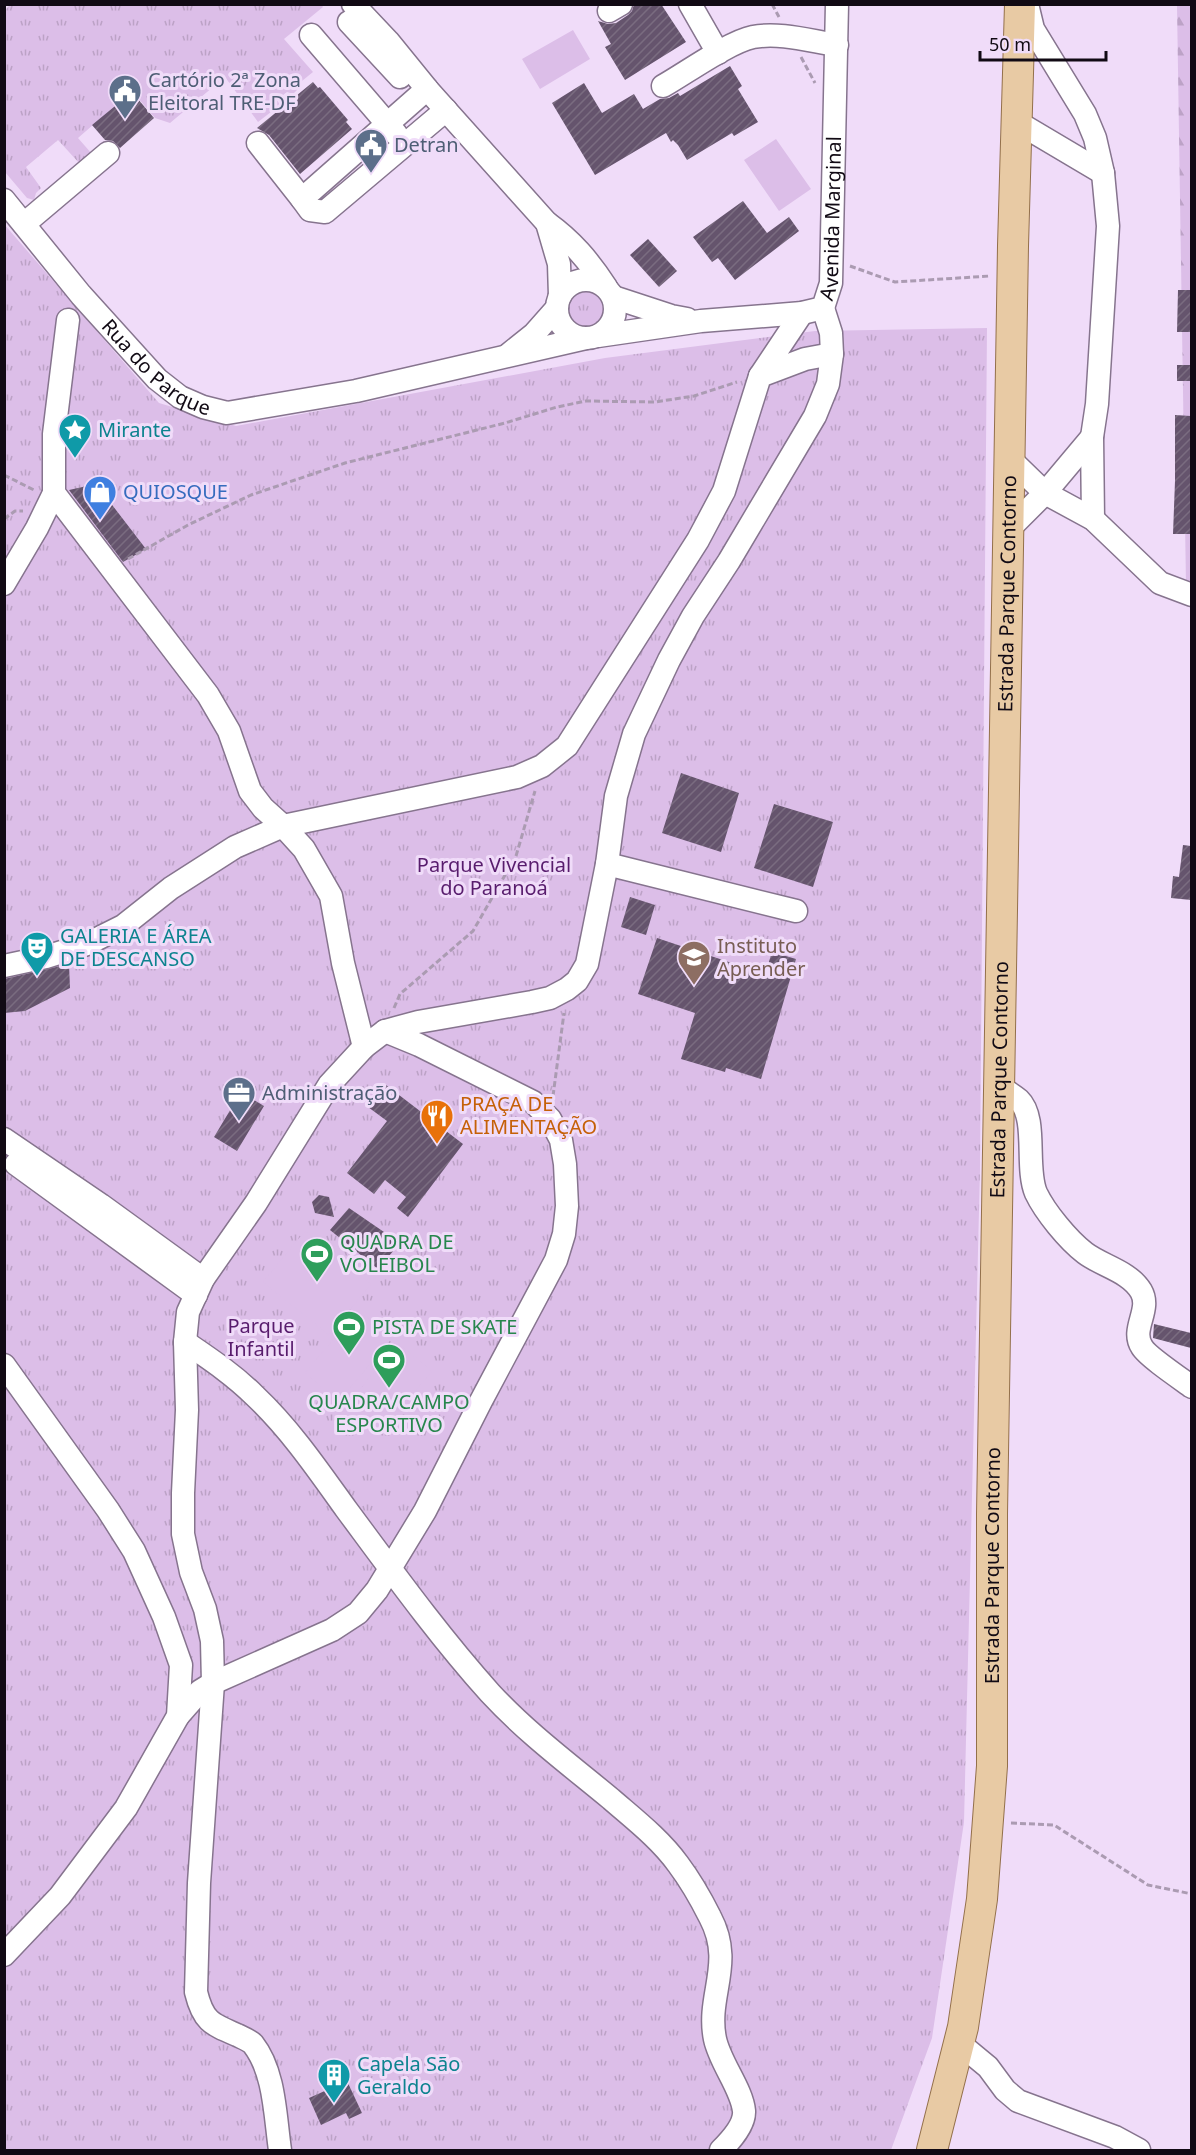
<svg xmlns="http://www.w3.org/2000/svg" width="1196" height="2155" font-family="'Noto Sans',sans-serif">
<defs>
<pattern id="grass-tufts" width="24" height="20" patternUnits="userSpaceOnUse" patternTransform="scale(1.5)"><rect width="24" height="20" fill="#dcbee8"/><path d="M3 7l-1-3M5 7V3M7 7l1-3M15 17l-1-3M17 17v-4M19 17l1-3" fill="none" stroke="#bca2c6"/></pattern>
<pattern id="forest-firs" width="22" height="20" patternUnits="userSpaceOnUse" patternTransform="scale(1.5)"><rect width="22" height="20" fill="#dcbee8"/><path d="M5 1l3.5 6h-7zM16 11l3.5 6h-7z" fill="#bca2c6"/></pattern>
<pattern id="building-hatch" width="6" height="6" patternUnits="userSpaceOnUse" patternTransform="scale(1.5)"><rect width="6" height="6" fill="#65546d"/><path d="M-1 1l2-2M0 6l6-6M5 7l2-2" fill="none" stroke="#7a6c80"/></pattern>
</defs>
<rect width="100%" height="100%" fill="#f0dcf9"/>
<path fill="url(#grass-tufts)" d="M11,4H321L323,7L284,39L313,72L297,85L299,88L293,94L287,92L277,100L280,105L258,122L225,77L170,123L155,118L132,91L78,138L92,154L80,164L58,140L26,167L41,188L36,193L34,200L27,198L5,172L4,11Z
M4,224L159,403L236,426L605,358L815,331L987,328L980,1170L964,1822L932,2038L891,2150H5Z
M566 310a20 20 0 1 1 40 0a20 20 0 1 1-40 0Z"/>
<path fill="url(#forest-firs)" d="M1177,5H1192L1191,588L1186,585Z"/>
<path fill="#dcbee8" d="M573,30L590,59L540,89L522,59Z
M776,139L811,189L779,211L744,160Z
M305,1231L371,1284L329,1335L263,1282Z
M358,1310L392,1338L339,1401L305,1373Z
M398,1343L432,1371L380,1434L346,1406Z"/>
<path fill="url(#building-hatch)" d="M634,4H661L686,42L625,80L605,47L611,44L598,21L608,24L616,23L628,15L632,11Z
M730,66L742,86L738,89L758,122L734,136L732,133L687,160L678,145L673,140L671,142L666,133L595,175L552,103L584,83L602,113L634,94L643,109L660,99L669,98L678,93L680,96Z
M313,82L318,88L320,87L348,120L346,122L352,129L300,174L269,135L257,128Z
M132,92L154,118L120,148L113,141L105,140L92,125Z
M743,201L767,233L789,217L799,231L735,280L718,258L712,262L693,237Z
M648,239L677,271L659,287L630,255Z
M1178,290H1191V332H1177Z
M1177,365H1191V381H1177Z
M1175,415L1191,416V534H1173L1175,481Z
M96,484L146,549L123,562L69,490Z
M681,773L739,793L721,852L662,833Z
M774,804L833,822L813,887L754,868Z
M1183,845L1191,846V900L1171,898L1173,876L1179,877Z
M630,897L655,905L646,935L621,927Z
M657,938L765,974L772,952L796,959L761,1079L726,1068L725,1072L681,1059L695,1013L638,994Z
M69,964L70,988L25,1011L4,1013V979Z
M386,1085L463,1144L408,1217L397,1208L406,1197L385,1180L374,1194L347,1173L387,1121L368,1107Z
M241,1092L264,1106L237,1151L214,1137Z
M319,1195L329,1197L334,1217L315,1213L312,1202Z
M349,1208L400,1243L378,1269L330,1230Z
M1154,1324L1191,1333V1348L1153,1338Z
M347,2081L362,2113L349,2119L346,2113L321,2125L309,2098Z"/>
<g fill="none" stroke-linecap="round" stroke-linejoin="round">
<g stroke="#86748e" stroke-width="25">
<g id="minor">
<path d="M353,4L388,41L427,89L547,223C572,241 589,261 606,287"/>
<path d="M690,4L718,53"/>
<path d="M1027,4L1033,29L1085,114L1095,138L1103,173L1108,226L1097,404L1092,437L1093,519"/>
<path d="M609,11L621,4"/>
<path d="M349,22L400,77"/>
<path d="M311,35L396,134"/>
<path d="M663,86C686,73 729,42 753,37C780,32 810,41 837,45"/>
<path d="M427,89L302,199L310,210L325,212L446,110"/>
<path d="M1017,122L1103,173"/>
<path d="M258,143L302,199"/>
<path id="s1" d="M4,200L81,295L157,379L180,397L203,407L227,413L356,391L586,338"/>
<path d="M547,223L559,264L560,296"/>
<path d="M24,224L108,153"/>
<circle cx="586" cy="309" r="29"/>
<path d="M613,297L671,316L687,319"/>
<path d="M68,320L54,434V493L208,695L229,731L250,791L263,808L283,826L304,849L331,896L343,963L364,1047"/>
<path id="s2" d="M598,336L701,321L802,313L823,308L831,283L837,4"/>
<path d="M509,354L534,334L557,308"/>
<path d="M760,376L802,313"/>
<path d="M1011,460L1045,493L1093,519L1160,583L1192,595"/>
<path d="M1010,528L1045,493L1092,437"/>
<path d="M4,584L37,528L54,493"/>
<path d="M607,864L796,911"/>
<path d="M4,966L46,957L87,944L123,926L171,888L235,847L283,826L517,777L542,766L567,746L698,540L724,491L760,376L805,359L832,354"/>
<path d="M1000,1087C1006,1091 1013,1095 1019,1100C1038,1118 1025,1168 1036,1193C1045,1212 1068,1240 1085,1253C1102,1266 1129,1271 1141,1291C1152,1310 1130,1329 1142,1347C1147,1356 1181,1379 1192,1387"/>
<path d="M4,1139L101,1205L203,1279"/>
<path d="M16,1164L196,1295"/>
<path d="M185,1342C210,1359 234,1375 255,1396C290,1429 318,1470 346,1509C392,1571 438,1635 490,1693C527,1733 570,1765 611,1799C634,1819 660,1839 678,1864C690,1880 701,1899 710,1917C735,1964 706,1995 715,2039C720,2063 742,2089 744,2111C745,2125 730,2141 721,2150"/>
<path d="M4,1365L108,1510L134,1551L164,1617L181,1665L178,1716L126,1808L60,1896L4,1955"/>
<path d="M178,1716L200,1691L213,1683L332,1630L358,1613L377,1590L425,1511L481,1401L556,1260L564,1234L567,1206L565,1164L561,1140L550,1119L533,1102L419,1045L385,1031"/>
<path d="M959,2043L988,2067L1005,2090L1018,2101L1115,2137L1139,2150"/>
<path d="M280,2150C275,2116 275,2072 253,2044C249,2040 243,2038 237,2035C211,2024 203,2021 196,1992L199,1883L213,1683L212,1641L205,1609L191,1572L183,1534V1493L187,1410L185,1342L188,1312L203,1279L256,1203L329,1085L364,1047L385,1031L418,1022L532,1002L550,998L567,989L577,981L587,964L607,864L616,796L634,734L669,660L693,616L729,561L815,416L828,384L832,354L831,333L823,308"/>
</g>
</g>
<g stroke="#93704b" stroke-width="32">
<g id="major">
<path id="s3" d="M932,2150L963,2027L982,1899L992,1766V1514L1013,246L1020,4"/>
</g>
</g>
<path stroke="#ab9bb2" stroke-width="3" stroke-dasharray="6 3" stroke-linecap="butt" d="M772,4L779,17
M801,57L815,83
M850,266L895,282L990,276
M4,475L34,490
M4,519L15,511H23
M128,559L188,525L251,495L345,463L505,423L557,407L586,401L655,402L694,396L737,382
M394,1008L400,994L473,931L516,856L535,791
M553,1096L564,1013
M1011,1823L1054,1825L1148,1885L1192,1894"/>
<use href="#minor" stroke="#fff" stroke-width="22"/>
<use href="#major" stroke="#e8caa4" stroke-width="30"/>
</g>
<defs>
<g id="civic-pin" transform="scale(1.725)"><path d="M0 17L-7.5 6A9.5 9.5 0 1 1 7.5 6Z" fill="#5c6f8a" stroke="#f0dcf9"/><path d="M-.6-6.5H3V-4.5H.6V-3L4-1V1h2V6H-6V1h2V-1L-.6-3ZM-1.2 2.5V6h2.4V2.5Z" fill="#fff"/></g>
<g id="sight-pin" transform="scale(1.725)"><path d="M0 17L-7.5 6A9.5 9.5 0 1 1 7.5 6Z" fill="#0f9aa8" stroke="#f0dcf9"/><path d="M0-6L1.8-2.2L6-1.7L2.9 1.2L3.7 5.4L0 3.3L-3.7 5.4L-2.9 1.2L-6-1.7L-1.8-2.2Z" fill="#fff"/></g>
<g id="shop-pin" transform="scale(1.725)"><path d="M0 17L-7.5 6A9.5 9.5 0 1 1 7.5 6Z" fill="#3f7fe0" stroke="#f0dcf9"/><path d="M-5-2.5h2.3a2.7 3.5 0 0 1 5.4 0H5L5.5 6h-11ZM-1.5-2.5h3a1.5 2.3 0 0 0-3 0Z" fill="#fff"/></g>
<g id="theatre-pin" transform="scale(1.725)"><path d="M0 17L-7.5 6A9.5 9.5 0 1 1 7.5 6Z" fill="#0f9aa8" stroke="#f0dcf9"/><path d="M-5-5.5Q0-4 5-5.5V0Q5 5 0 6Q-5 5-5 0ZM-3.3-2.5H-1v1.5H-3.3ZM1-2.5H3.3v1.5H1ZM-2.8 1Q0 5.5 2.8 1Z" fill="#fff"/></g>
<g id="school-pin" transform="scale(1.725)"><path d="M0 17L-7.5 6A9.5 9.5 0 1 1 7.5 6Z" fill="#8d6e63" stroke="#f0dcf9"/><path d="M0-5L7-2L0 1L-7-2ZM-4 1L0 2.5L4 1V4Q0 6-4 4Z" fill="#fff"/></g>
<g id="office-pin" transform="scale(1.725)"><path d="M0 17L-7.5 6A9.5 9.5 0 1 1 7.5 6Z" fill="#5c6f8a" stroke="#f0dcf9"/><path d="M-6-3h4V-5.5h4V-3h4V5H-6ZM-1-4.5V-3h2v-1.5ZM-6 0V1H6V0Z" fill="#fff"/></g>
<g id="restaurant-pin" transform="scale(1.725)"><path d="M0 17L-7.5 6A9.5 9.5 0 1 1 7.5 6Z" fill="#e8710a" stroke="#f0dcf9"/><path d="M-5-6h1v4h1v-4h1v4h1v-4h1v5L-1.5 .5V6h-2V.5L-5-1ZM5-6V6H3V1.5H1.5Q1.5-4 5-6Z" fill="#fff"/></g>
<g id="stadium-pin" transform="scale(1.725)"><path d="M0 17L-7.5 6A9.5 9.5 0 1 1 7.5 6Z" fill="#2e9e5b" stroke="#f0dcf9"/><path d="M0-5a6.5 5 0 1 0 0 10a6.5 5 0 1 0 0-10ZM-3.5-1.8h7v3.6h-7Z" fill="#fff"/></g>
<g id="building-pin" transform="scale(1.725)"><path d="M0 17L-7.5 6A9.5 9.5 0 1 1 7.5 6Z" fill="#0f9aa8" stroke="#f0dcf9"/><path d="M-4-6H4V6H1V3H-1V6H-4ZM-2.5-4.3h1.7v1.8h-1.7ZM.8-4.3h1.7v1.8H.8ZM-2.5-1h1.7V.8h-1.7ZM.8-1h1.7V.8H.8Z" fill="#fff"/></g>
</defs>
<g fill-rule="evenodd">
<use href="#civic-pin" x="125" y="91"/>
<use href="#civic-pin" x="371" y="145"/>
<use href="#sight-pin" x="75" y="430"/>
<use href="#shop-pin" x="100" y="492"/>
<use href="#theatre-pin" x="37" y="948"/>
<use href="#school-pin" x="694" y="957"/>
<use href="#office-pin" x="239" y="1093"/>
<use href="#restaurant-pin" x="437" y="1116"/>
<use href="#stadium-pin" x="317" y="1254"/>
<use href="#stadium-pin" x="349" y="1327"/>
<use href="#stadium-pin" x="389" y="1360"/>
<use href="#building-pin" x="334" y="2075"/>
</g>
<g text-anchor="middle" stroke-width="6" stroke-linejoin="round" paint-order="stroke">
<g font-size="20" fill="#4e5e75" stroke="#f0dcf9" text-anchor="start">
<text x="148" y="87">Cartório 2ª Zona<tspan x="148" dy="23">Eleitoral TRE-DF</tspan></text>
<text x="394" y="152">Detran</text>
<text x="262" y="1100">Administração</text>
</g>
<g font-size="20" fill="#110a14" stroke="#f0dcf9">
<text dy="7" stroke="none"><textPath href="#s2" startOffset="318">Avenida Marginal</textPath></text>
<text dy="7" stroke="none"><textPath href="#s1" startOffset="228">Rua do Parque</textPath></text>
<text dy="7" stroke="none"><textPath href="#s3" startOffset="1562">Estrada Parque Contorno</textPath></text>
<text dy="7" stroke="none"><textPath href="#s3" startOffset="1076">Estrada Parque Contorno</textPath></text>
<text dy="7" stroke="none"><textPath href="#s3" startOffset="590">Estrada Parque Contorno</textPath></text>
</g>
<g font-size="20" fill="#0d838f" stroke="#f0dcf9" text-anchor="start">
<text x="98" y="437">Mirante</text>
<text x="60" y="943">GALERIA E ÁREA<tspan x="60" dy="23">DE DESCANSO</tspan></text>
<text x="357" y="2071">Capela São<tspan x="357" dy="23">Geraldo</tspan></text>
</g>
<g font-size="20" fill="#366cbe" stroke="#f0dcf9" text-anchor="start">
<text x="123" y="499">QUIOSQUE</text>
</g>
<g font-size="20" fill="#581c6d" stroke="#f0dcf9">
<text x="494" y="872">Parque Vivencial<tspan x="494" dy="23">do Paranoá</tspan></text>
<text x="261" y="1333">Parque<tspan x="261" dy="23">Infantil</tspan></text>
</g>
<g font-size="20" fill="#785e54" stroke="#f0dcf9" text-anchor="start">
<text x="717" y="953">Instituto<tspan x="717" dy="23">Aprender</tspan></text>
</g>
<g font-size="20" fill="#c56008" stroke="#f0dcf9" text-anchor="start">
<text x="460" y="1111">PRAÇA DE<tspan x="460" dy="23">ALIMENTAÇÃO</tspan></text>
</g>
<g font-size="20" fill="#27864d" stroke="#f0dcf9" text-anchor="start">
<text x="340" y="1249">QUADRA DE<tspan x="340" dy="23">VOLEIBOL</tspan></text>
<text x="372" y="1334">PISTA DE SKATE</text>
<text x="389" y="1409" text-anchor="middle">QUADRA/CAMPO<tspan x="389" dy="23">ESPORTIVO</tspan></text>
</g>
</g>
<rect width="1196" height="2155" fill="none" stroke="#110a14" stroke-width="12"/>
<path d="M980 51v9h126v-9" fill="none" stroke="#110a14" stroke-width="3"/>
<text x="989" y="51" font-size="18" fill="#110a14" stroke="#f0dcf9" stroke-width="4.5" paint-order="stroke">50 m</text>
</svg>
